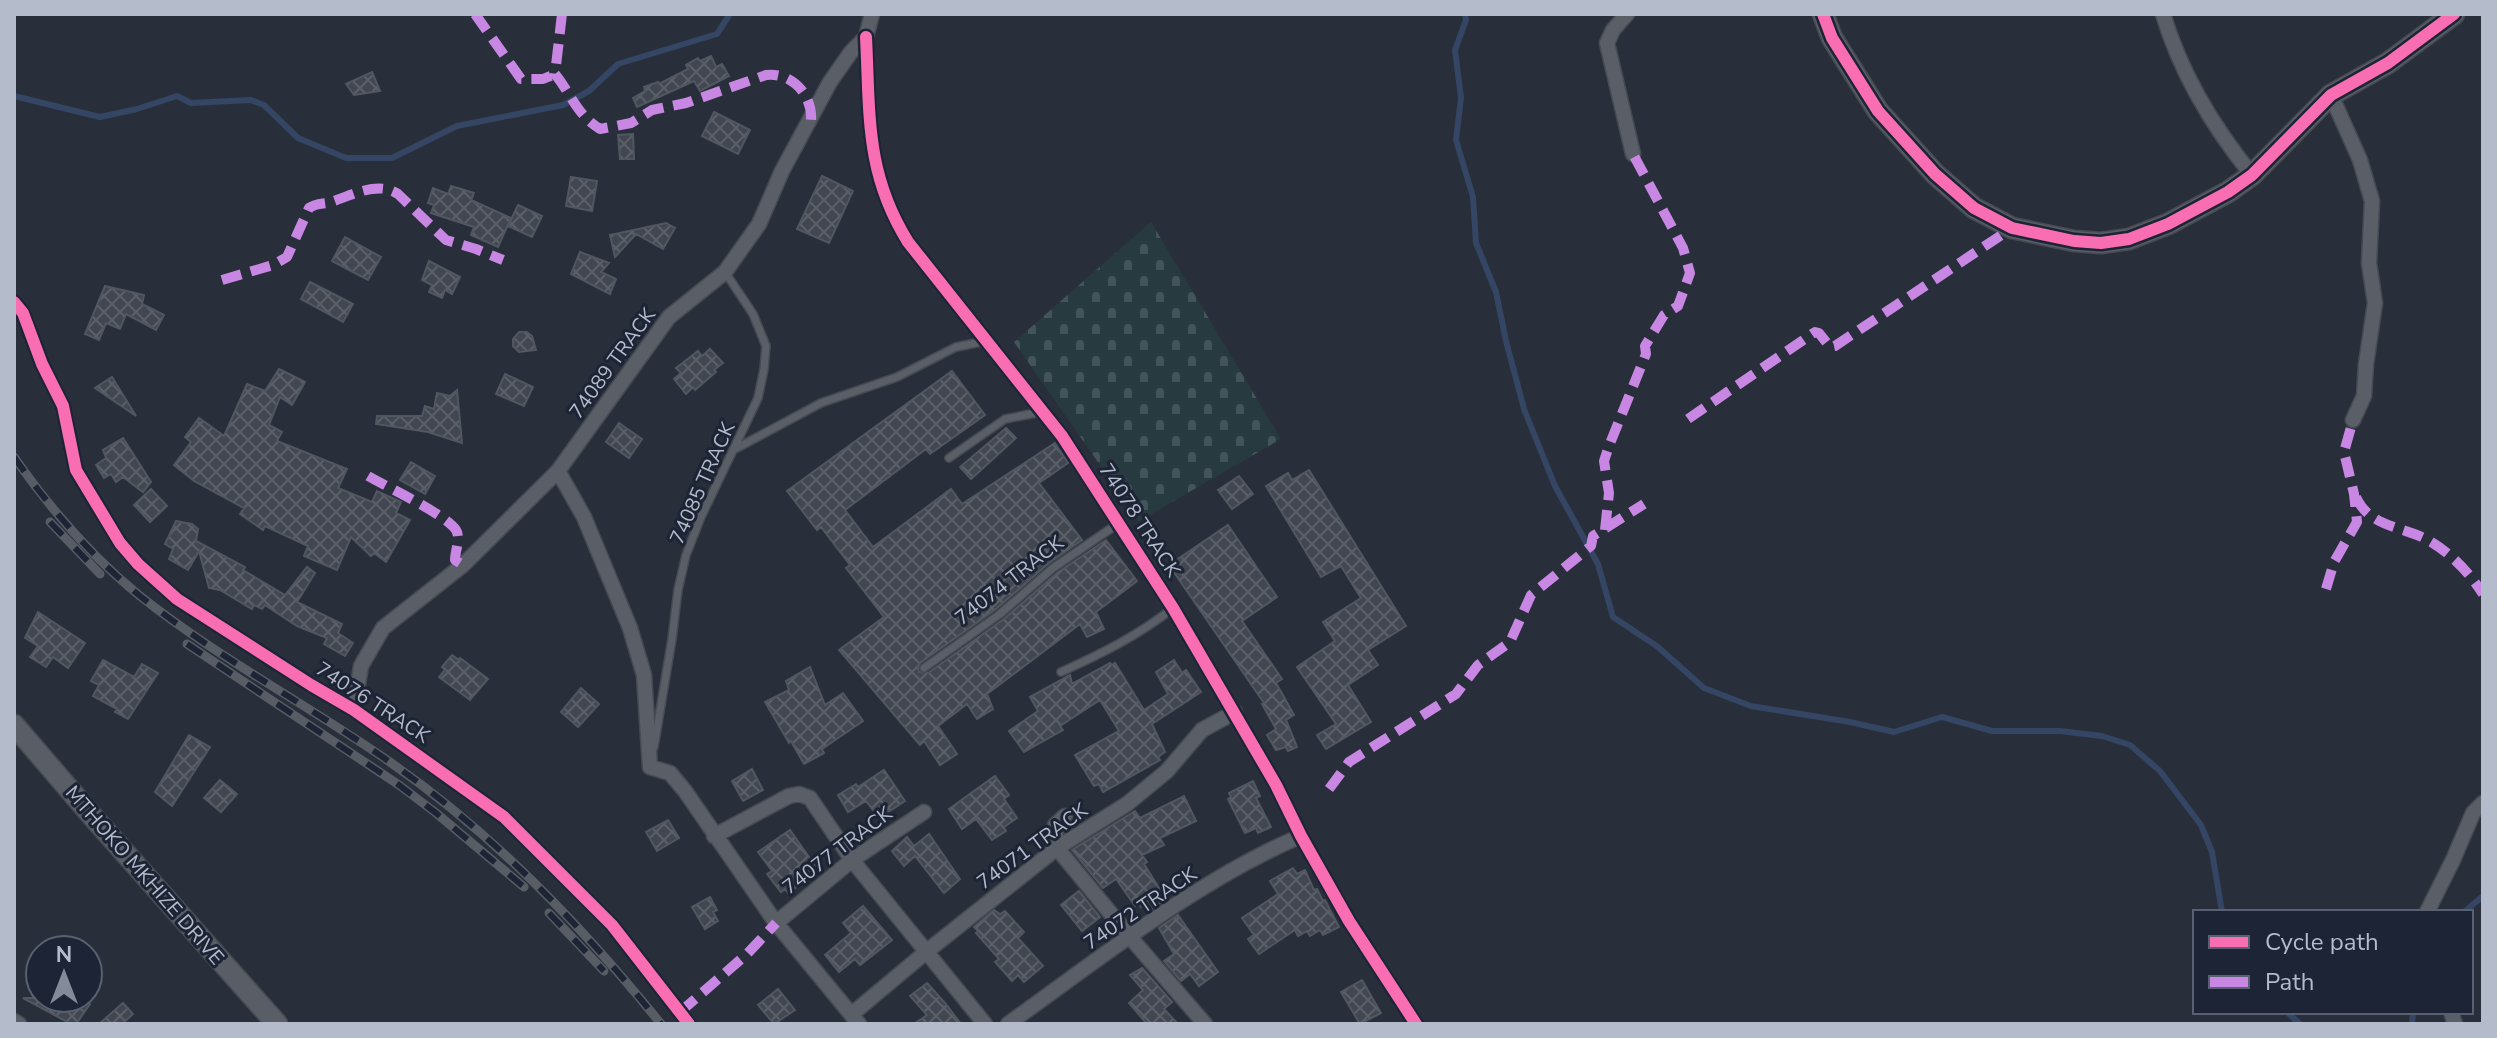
<svg xmlns="http://www.w3.org/2000/svg" width="2497" height="1038" font-family="'Nunito Sans',sans-serif">
<defs>
<pattern id="cemetery-stones" width="16" height="16" patternUnits="userSpaceOnUse" patternTransform="scale(2)"><rect width="16" height="16" fill="#263a40"/><path d="M2 7V4a2 2 0 0 1 4 0v3zM10 15v-3a2 2 0 0 1 4 0v3z" fill="#43555a"/></pattern>
<pattern id="building-cross-hatch" width="8" height="8" patternUnits="userSpaceOnUse" patternTransform="scale(2)"><rect width="8" height="8" fill="#414650"/><path d="M0 0l8 8M0 8l8-8" fill="none" stroke="#5a5f68"/></pattern>
</defs>
<rect width="100%" height="100%" fill="#292f3a"/>
<path fill="url(#cemetery-stones)" d="M1151,222L1281,439L1139,521L1014,342Z"/>
<g fill="none" stroke-linecap="round" stroke-linejoin="round">
<path stroke="#354564" stroke-width="6" d="M1465,14L1466,20L1455,50L1461,98L1456,140L1473,197L1476,243L1496,292L1506,341L1524,409L1555,486L1598,564L1613,617L1658,647L1704,688L1751,706L1850,722L1894,732L1942,717L1992,731H2060L2102,736L2130,745L2160,771L2201,825L2212,852L2222,912
M14,96L100,117L137,109L177,96L191,103L251,100L264,105L298,138L346,158H392L457,126L563,105L589,91L618,64L717,34L730,14
M2464,912L2483,896
M2287,1012L2300,1024
M2412,1024L2413,1012"/>
</g>
<path fill="url(#building-cross-hatch)" stroke="#515761" stroke-width="2" d="M711,56L716,67L722,64L729,76L700,91L694,81L637,107L633,98L645,91L644,87L658,82L659,84L688,69L686,65L698,58L700,61Z
M372,72L380,91L354,95L346,84Z
M714,112L750,130L738,154L702,136Z
M633,134L634,159H620L618,135Z
M822,176L853,191L829,243L797,229Z
M571,177L597,181L592,211L566,206Z
M451,186L474,193L471,200L511,218L498,247L471,235L474,227L431,213L434,205L428,203L433,188L448,194Z
M518,205L542,216L532,237L508,226Z
M666,223L675,228L663,249L636,234L615,257L610,235Z
M345,237L381,257L368,280L332,261Z
M580,252L609,263L601,272L616,279L610,294L571,274Z
M429,261L460,277L452,294L445,290L442,298L429,292L432,285L422,280Z
M310,282L353,304L343,322L301,299Z
M105,286L144,295L142,304L164,315L156,330L126,314L120,329L106,323L99,340L85,334Z
M519,332H527L532,336L536,350L519,352L513,346V339Z
M710,349L723,363L714,370L716,372L695,390L693,387L686,394L674,379L681,373L676,368L698,351L702,356Z
M279,369L305,382L292,405L280,397L269,425L282,432L277,441L347,469L338,488L372,502L377,491L401,502L396,513L410,520L386,562L374,553L371,556L351,537L337,570L304,556L308,546L265,526L263,530L240,514L244,508L194,481L174,465L191,442L185,437L199,418L224,436L247,384L265,391Z
M952,371L985,415L930,454L926,449L845,510L873,547L951,489L962,504L1055,443L1068,463L1039,483L1082,540L1049,563L996,609L920,663L918,668L919,672L928,673L1004,619L1057,573L1106,540L1137,581L1096,612L1104,629L1087,637L1080,624L987,694L993,709L977,719L967,704L938,726L957,754L940,765L924,741L920,745L839,650L884,617L846,568L850,565L821,527L817,530L787,491Z
M505,374L533,387L524,406L496,394Z
M112,377L136,416L95,388Z
M457,390L462,443L428,432L376,424L377,416H422L425,406L434,409L437,393L450,396Z
M619,423L642,439L629,458L606,442Z
M1006,428L1016,438L971,479L960,467Z
M123,438L151,482L143,492L123,477L116,482L111,474L104,478L96,465L106,458L103,450Z
M411,462L435,476L425,494L400,480Z
M1309,470L1406,626L1368,650L1378,665L1348,685L1371,722L1326,749L1317,735L1336,724L1297,667L1335,641L1323,622L1361,598L1341,566L1321,577L1266,486L1288,473L1292,480Z
M1239,476L1253,494L1232,509L1218,490Z
M151,489L167,506L150,522L134,505Z
M176,521L192,524L198,529L196,541L245,567L243,570L285,595L307,567L315,573L297,602L342,624L338,633L353,643L345,656L324,644L327,638L297,626L265,605L262,609L254,605L252,609L220,590L209,588L199,551L188,570L169,559L173,549L165,544Z
M1228,525L1277,597L1242,621L1282,679L1276,683L1294,715L1286,720L1297,747L1288,751L1286,747L1276,750L1267,735L1276,729L1262,704L1264,703L1169,565Z
M38,612L85,643L68,668L53,657L46,667L30,657L38,646L25,638Z
M452,655L459,660L460,658L488,679L470,700L439,677L445,670L442,667Z
M103,660L134,677L142,664L158,673L128,719L115,712L117,709L93,696L99,685L91,681Z
M1174,660L1182,673L1186,670L1201,692L1152,724L1165,752L1158,757L1160,760L1103,792L1099,784L1094,786L1075,755L1119,731L1100,700L1060,726L1063,730L1024,752L1009,731L1038,711L1030,697L1070,675L1072,684L1110,663L1112,665L1115,663L1144,710L1168,694L1156,672Z
M810,667L825,705L843,693L863,721L822,749L824,753L804,764L791,741L789,743L765,702L789,690L786,681Z
M581,688L599,704L578,727L561,712Z
M189,735L210,747L172,806L155,792Z
M752,769L763,790L743,801L732,781Z
M884,770L905,801L879,818L866,801L848,812L838,795L856,784L858,787Z
M995,776L1009,795L1004,799L1017,818L1004,827L1006,831L992,840L976,819L962,829L949,809Z
M220,780L237,794L221,812L204,798Z
M1253,781L1260,796L1256,798L1271,827L1258,833L1256,828L1245,833L1228,799L1231,797L1229,793Z
M1184,796L1196,821L1160,838L1164,845L1142,855L1147,862L1144,864L1166,899L1150,910L1147,904L1141,907L1138,903L1135,906L1116,879L1103,888L1072,850L1135,811L1140,818Z
M668,820L679,838L657,851L646,832Z
M790,830L816,867L798,879L801,884L788,893L785,889L781,892L767,874L772,871L758,852Z
M929,834L960,879L944,893L915,856L904,866L892,851L907,837L914,846Z
M1293,868L1297,874L1305,870L1314,890L1317,889L1323,901L1325,900L1339,927L1323,935L1320,930L1310,936L1307,931L1298,936L1295,930L1259,954L1248,939L1254,935L1242,918L1278,894L1270,881Z
M1079,891L1100,917L1082,931L1061,905Z
M710,897L717,910L713,912L718,921L705,929L692,907Z
M863,906L892,940L860,965L855,959L839,972L825,955L851,933L843,923Z
M994,910L1000,914L1005,911L1024,932L1018,938L1043,966L1024,982L1018,975L1012,981L995,962L999,959L976,933L978,931L974,927Z
M1178,915L1218,972L1199,986L1190,974L1181,981L1164,961L1174,954L1159,928Z
M1142,968L1172,1002L1164,1009L1178,1024H1147L1129,1003L1143,990L1130,975Z
M1362,980L1381,1013L1360,1024L1341,992Z
M927,983L945,1003L961,1024H914L927,1015L910,996Z
M778,989L795,1010L774,1024L758,1005Z
M23,998H81L90,1004L76,1024H71Z
M123,1003L133,1014L122,1024H99Z"/>
<g fill="none" stroke-linecap="round" stroke-linejoin="round">
<g stroke="#464a52" stroke-width="10">
<path id="lane" d="M735,449L821,403L897,377L956,347L986,341
M949,458L1005,419L1041,412
M924,668L1000,614L1053,568L1119,523
M1061,672C1101,654 1139,635 1173,608
M654,747L672,639L678,590L686,555L701,517L758,398L764,369L766,346L753,314L725,272"/>
</g>
<g stroke="#464a52" stroke-width="17">
<path id="street" d="M1627,14L1613,30L1607,43L1633,154
M2163,14C2181,74 2213,127 2252,175
M866,37C870,115 865,173 908,242L1062,436L1173,608L1276,785L1301,836L1349,921L1416,1024
M2331,95L2360,160L2372,201L2369,263L2375,303L2366,364L2364,396L2353,420
M14,302L23,313L42,364L63,406L76,470L120,543L138,564L177,599L311,685L354,710L504,817L612,925L689,1024
M558,471L584,517L630,628L644,675L650,767L670,773L685,791L776,923L859,1024
M354,710L361,666L383,628L463,565L558,471L669,317L725,272L759,224L782,171L830,82L851,52L866,37L872,14
M1065,816L1055,825L1057,848L1130,937L1205,1024
M714,836L789,796L799,794L810,798L852,860L985,1024
M2427,912L2453,860L2473,813L2483,803
M776,923L852,860L924,812
M2451,1012L2455,1024
M852,1014L926,952L1057,848L1127,804L1167,771L1202,730L1235,712
M14,1021L19,1024
M1008,1024C1098,960 1199,879 1301,836"/>
</g>
<g stroke="#464a52" stroke-width="23">
<path id="secondary" d="M1823,14L1832,38L1878,111L1935,174L1974,208L2012,228L2074,241L2101,243L2129,239L2168,224L2228,192L2252,175L2331,95L2388,63L2454,14
M14,725L93,817L277,1024"/>
</g>
<use href="#lane" stroke="#5a5e67" stroke-width="7"/>
<use href="#street" stroke="#5a5e67" stroke-width="14"/>
<use href="#secondary" stroke="#595d65" stroke-width="20"/>
<g stroke="#585d65" stroke-width="9">
<path id="rail" d="M14,457C49,507 92,557 140,596C217,657 306,704 387,760C493,833 581,925 661,1024
M50,522L100,574
M187,644L399,785L436,813L524,887
M549,913L604,971"/>
</g>
<use href="#rail" stroke="#1c2435" stroke-width="6" stroke-dasharray="18" stroke-linecap="butt"/>
<path stroke="#c787e3" stroke-width="10" stroke-dasharray="20 10" stroke-linecap="butt" d="M475,14L521,79H543L555,74
M562,14L555,74C572,95 576,114 600,129L631,123L652,110L686,103L766,75C792,72 813,95 811,121
M222,280L273,265L287,257L309,208C318,202 325,205 334,201C354,194 379,181 398,194L446,240L476,249L503,260
M1688,419L1815,332L1819,333L1830,347L1835,346L2012,228
M368,476C387,487 445,514 456,530C461,538 455,551 455,560L463,565
M2356,497C2369,526 2399,526 2424,538C2448,550 2469,572 2483,594
M1605,530L1609,493L1604,461L1609,446L1646,354L1645,346L1664,315L1678,306L1690,273L1683,248L1633,154
M2326,589L2334,562L2357,522L2354,494L2344,452L2353,420
M1329,789L1349,762L1456,694L1478,665L1510,642L1531,595L1591,546L1593,536L1644,504
M680,1012L747,954L776,923"/>
<g stroke="#1c2435" stroke-width="17">
<path id="cycleway" d="M1823,14L1832,38L1878,111L1935,174L1974,208L2012,228L2074,241L2101,243L2129,239L2168,224L2228,192L2252,175L2331,95L2388,63L2454,14
M866,37C870,115 865,173 908,242L1062,436L1173,608L1276,785L1301,836L1349,921L1416,1024
M14,302L23,313L42,364L63,406L76,470L120,543L138,564L177,599L311,685L354,710L504,817L612,925L689,1024"/>
</g>
<use href="#cycleway" stroke="#f96db3" stroke-width="12"/>
</g>
<g text-anchor="middle" stroke-width="6" stroke-linejoin="round" paint-order="stroke">
<g font-size="20" fill="#b4bbcb" stroke="#1c2435">
<text transform="translate(612 363) rotate(-54)" y="7">74089 TRACK</text>
<text transform="translate(702 483) rotate(-66)" y="7">74085 TRACK</text>
<text transform="translate(1140 520) rotate(57)" y="7">74078 TRACK</text>
<text transform="translate(1009 580) rotate(-38)" y="7">74074 TRACK</text>
<text transform="translate(373 702) rotate(33)" y="7">74076 TRACK</text>
<text transform="translate(1032 846) rotate(-36)" y="7">74071 TRACK</text>
<text transform="translate(837 850) rotate(-37)" y="7">74077 TRACK</text>
<text transform="translate(145 875) rotate(49)" y="7">MTHOKO MKHIZE DRIVE</text>
<text transform="translate(1140 908) rotate(-34)" y="7">74072 TRACK</text>
</g>
</g>
<rect width="2497" height="1038" fill="none" stroke="#b4bbcb" stroke-width="32"/>
<rect x="2193" y="910" width="280" height="104" fill="#1c2435" stroke="#596071" stroke-width="2"/>
<rect x="2209" y="936" width="40" height="12" fill="#f96db3" stroke="#596071" stroke-width="2"/>
<text x="2265" y="950" font-size="24" fill="#b4bbcb">Cycle path</text>
<rect x="2209" y="976" width="40" height="12" fill="#c787e3" stroke="#596071" stroke-width="2"/>
<text x="2265" y="990" font-size="24" fill="#b4bbcb">Path</text>
<g transform="translate(64 974)"><circle r="38" fill="#1c2435" stroke="#596071" stroke-width="2"/>
<path d="M0-6L14 30L0 20L-14 30Z" fill="#838a98"/>
<text y="-12" font-size="22" font-weight="bold" text-anchor="middle" fill="#b4bbcb">N</text>
</g>
</svg>
